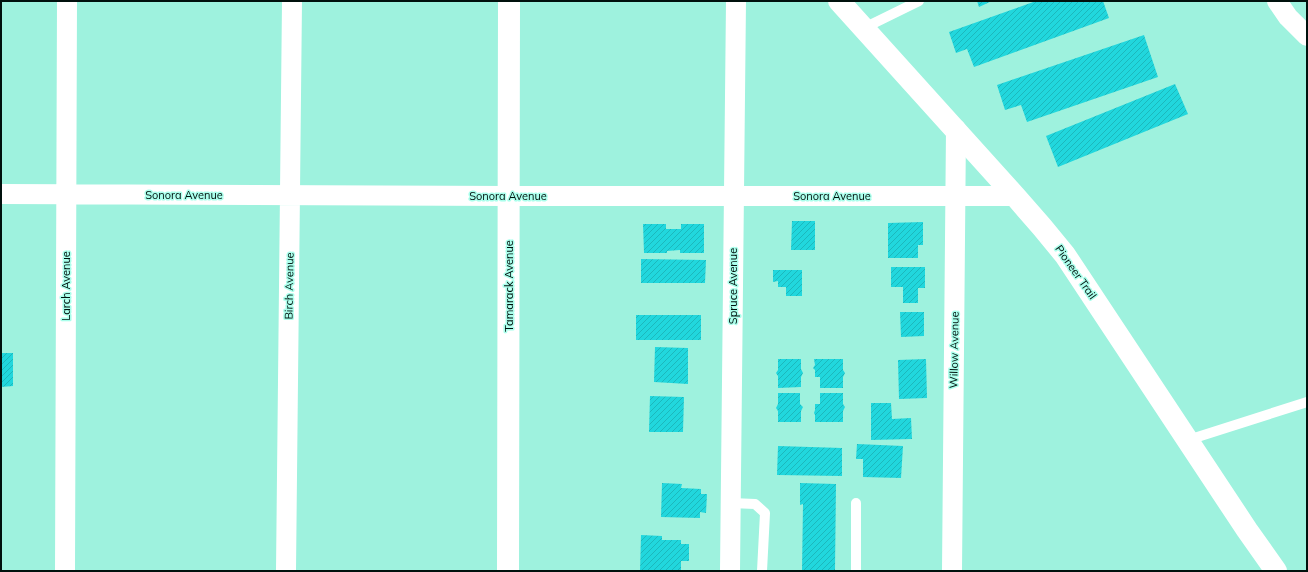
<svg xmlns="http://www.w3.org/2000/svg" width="1308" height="572" font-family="Mulish,sans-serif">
<defs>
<pattern id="building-hatch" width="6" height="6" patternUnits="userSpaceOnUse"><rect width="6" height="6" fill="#21d7dd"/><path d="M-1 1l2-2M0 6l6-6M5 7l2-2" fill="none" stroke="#1cb8bc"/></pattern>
</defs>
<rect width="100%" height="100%" fill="#9ef2de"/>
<path fill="url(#building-hatch)" d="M977,1H992L979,7Z
M1036,1H1103L1109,18L974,67L967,49L956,53L949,32Z
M1144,35L1158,77L1027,122L1021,105L1005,110L997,85Z
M1175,84L1188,114L1058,167L1046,136Z
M792,221H815V250H791Z
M923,222V245H918V258H888V223Z
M643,224H666V229H681V224H704V253H680V250L667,251V253H644Z
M641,259L706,260L705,283H641Z
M891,267H925V288H918V303H903V287H891Z
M773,270H802V296H786V287H778V281L773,282Z
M900,312H924V336L901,337Z
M636,315H701V340H636Z
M655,347L688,348V384L654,382Z
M1,353H13V386L1,387Z
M778,359H801V369L803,373L801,377V387L778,388V376L776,373L778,370Z
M814,359H843V370L845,373L843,377V388H820V377H815V370L813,368L815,365Z
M926,359L927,398L899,399L898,360Z
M778,393H800V404L803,407L801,411V422H778V411L776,408L778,404Z
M820,393H843V404L845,407L843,411V422H815V415L814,413L815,410V404H820Z
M650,396L684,397L683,432H649Z
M871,403H891L892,419L911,418L912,439L871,440Z
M857,444L903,446L901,478L863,477V459H856Z
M778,446L842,448V476L777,475Z
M662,483L682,484L681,488L701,489V494H707L706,513L700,512V518L661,517Z
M800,483L836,484L835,571H802L803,504L800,505Z
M641,535L662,536V540H681V544H689V561H681V571H640Z"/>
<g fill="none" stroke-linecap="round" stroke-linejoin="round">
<path stroke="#fff" stroke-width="10" d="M864,28L919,1
M1188,440L1307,402
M731,503L755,504L765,513L762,571
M856,571V503"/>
<path stroke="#fff" stroke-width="20" d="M1277,1L1288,17L1307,36
M1,194L509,196H1015
M65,571L67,1
M286,571L292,1
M730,571L736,1
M952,571L956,129"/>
<path stroke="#fff" stroke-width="22" d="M508,571L509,1"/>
<path stroke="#fff" stroke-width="22" d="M839,1L1015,196L1042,227L1065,255L1247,530L1276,571"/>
</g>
<g text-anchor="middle" stroke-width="3" stroke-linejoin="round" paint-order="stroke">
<g font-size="11" fill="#00110d" stroke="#abffec">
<text x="184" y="199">Sonora Avenue</text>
<text x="508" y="200">Sonora Avenue</text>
<text x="832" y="200">Sonora Avenue</text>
<text transform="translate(1076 272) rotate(55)" y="4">Pioneer Trail</text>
<text transform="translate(66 286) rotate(-90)" y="4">Larch Avenue</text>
<text transform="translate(289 286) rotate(-89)" y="4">Birch Avenue</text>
<text transform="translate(509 286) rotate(-90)" y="4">Tamarack Avenue</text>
<text transform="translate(733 286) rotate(-90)" y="4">Spruce Avenue</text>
<text transform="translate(954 350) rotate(-89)" y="4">Willow Avenue</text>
</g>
</g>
<rect width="1308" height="572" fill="none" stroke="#00110d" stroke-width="4"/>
</svg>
